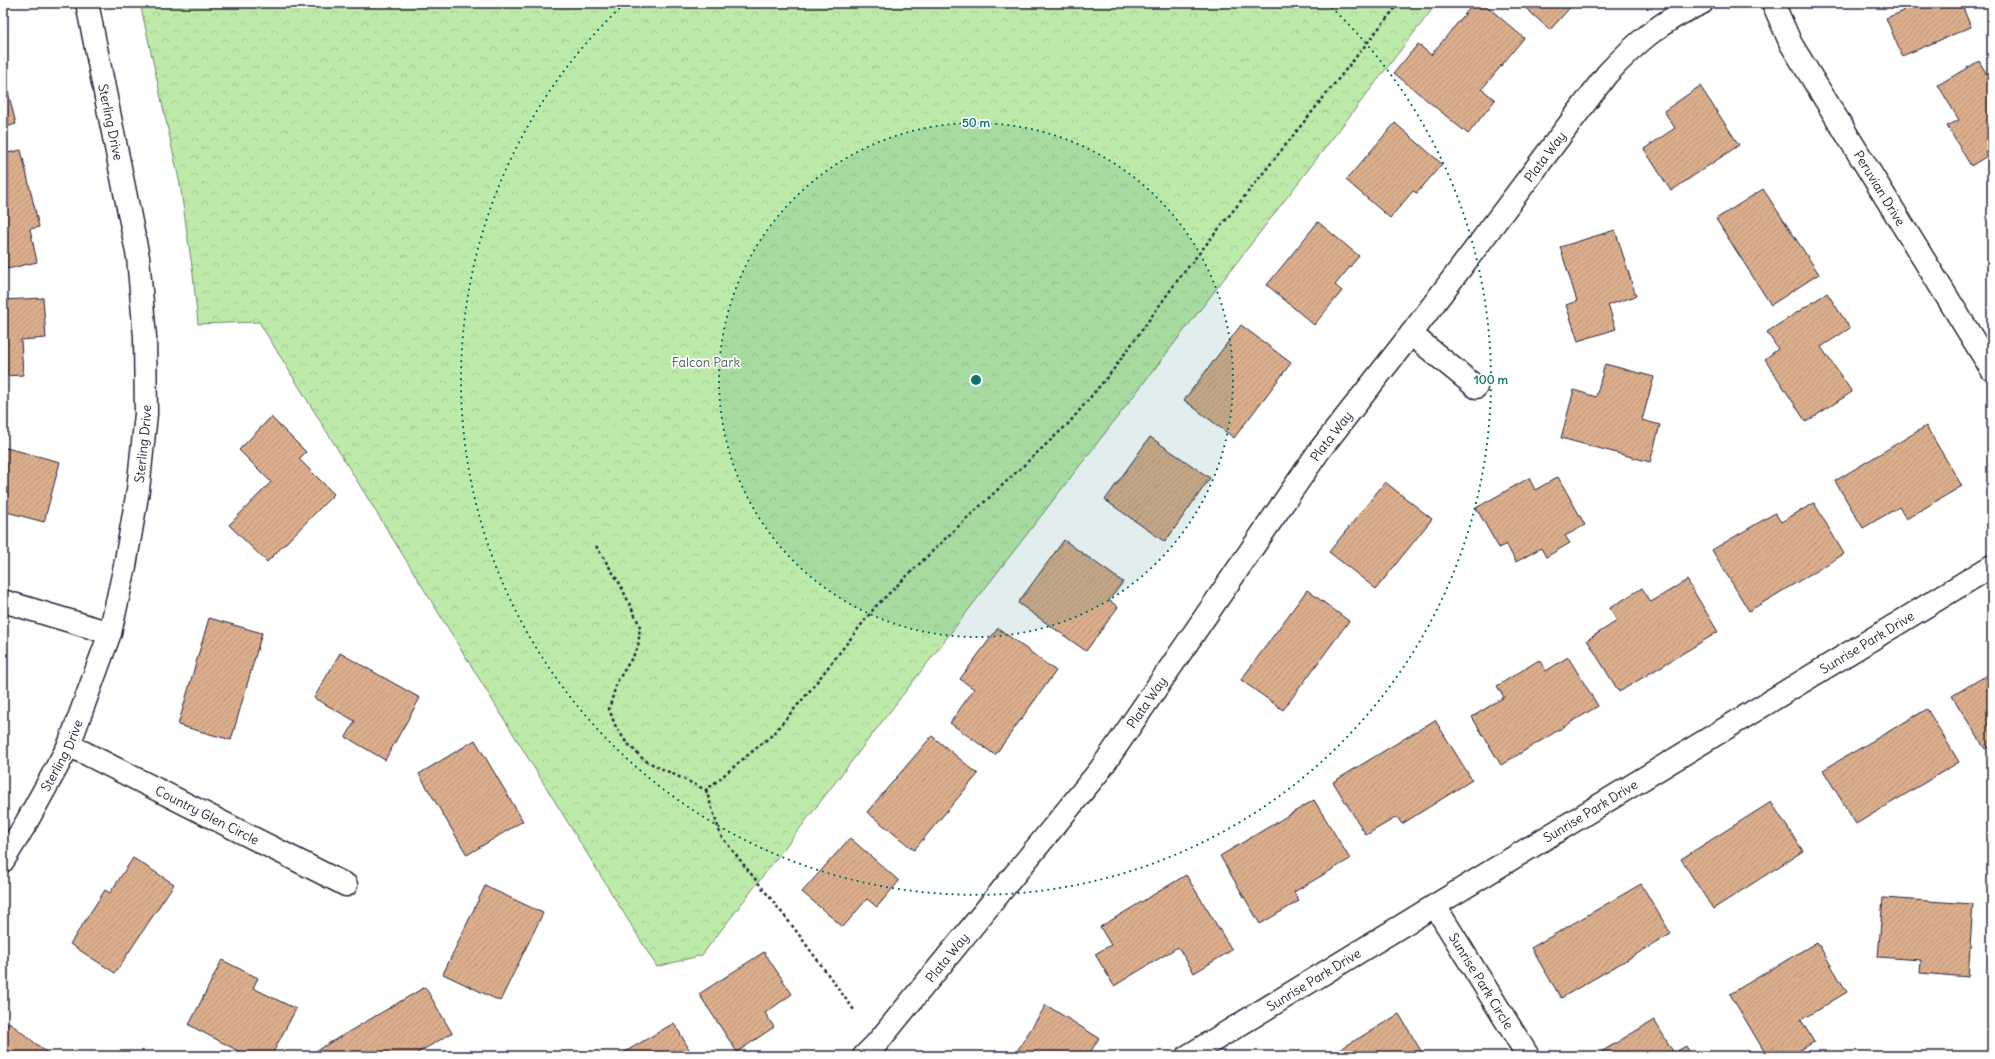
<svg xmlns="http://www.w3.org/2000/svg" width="1995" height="1059" font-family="Delius,sans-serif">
<defs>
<pattern id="forest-crowns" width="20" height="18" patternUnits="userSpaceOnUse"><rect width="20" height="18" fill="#bdeaa8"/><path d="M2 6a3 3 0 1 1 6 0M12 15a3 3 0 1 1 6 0" fill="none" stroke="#a2c892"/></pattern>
<pattern id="building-hatch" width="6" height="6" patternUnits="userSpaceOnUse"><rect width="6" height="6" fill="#dbae8c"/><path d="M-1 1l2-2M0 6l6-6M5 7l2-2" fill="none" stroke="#bc957a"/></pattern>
</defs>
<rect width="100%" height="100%" fill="#fff"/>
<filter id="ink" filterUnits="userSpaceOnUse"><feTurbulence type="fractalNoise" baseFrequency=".025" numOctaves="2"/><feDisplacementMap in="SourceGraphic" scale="8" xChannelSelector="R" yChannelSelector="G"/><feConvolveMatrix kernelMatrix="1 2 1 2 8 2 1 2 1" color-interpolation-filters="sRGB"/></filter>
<g filter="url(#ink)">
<path fill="url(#forest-crowns)" stroke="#708672" d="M140,3H1437L702,955L657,967L259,322L198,324L193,274L180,184Z"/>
<path fill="url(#building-hatch)" stroke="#22223b" d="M1474,3H1483L1524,38L1482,89L1495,100L1468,134L1394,73L1418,44L1431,55Z
M1520,3H1574L1550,30Z
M1901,3H1961L1971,27L1902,56L1886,18L1904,11Z
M1979,61L1992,83V153L1971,166L1947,126L1959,120L1938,85Z
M3,72L16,124L3,128Z
M1700,86L1739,145L1671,191L1644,149L1675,128L1664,111Z
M1395,123L1442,164L1417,193L1413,191L1390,218L1346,180Z
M21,150L39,227L30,229L37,262L3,270V154Z
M1763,189L1819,274L1771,305L1716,219Z
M1318,222L1359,256L1335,285L1342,291L1314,325L1267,285Z
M1615,230L1636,296L1608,305L1616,329L1578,341L1566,305L1577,301L1560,247Z
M1827,293L1850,328L1821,347L1852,392L1806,422L1765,359L1778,349L1767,332Z
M43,298L46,338L21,340L23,375L3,376V300Z
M1241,325L1291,363L1234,438L1184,400Z
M1605,364L1654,377L1642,420L1660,425L1650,462L1561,438L1574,390L1596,397Z
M271,417L306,452L299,459L334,494L267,562L229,525L271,482L239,450Z
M1926,426L1962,486L1906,519L1899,507L1863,528L1835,481Z
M1150,437L1210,478L1165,542L1105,500Z
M3,447L60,462L44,522L3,511Z
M1558,477L1585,525L1565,536L1570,543L1546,557L1541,548L1516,562L1506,544L1499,548L1476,508L1529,478L1535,490Z
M1385,482L1432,519L1376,589L1329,552Z
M1814,503L1844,554L1749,611L1712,550L1775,513L1781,522Z
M1064,540L1123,582L1109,600L1118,607L1086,651L1018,603Z
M1687,580L1718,632L1619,692L1587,640L1617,621L1610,608L1642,588L1651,602Z
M1307,590L1349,621L1283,710L1241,680Z
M209,618L262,633L231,740L178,725Z
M998,628L1056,671L995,755L950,723L974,689L960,679Z
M340,653L420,698L385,760L346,737L355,721L314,698Z
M1568,657L1598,706L1501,765L1472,717L1504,697L1497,686L1539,660L1546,671Z
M1992,672V744L1985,749L1952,696Z
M1927,709L1959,762L1856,824L1823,770Z
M1435,720L1472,780L1402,824L1397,817L1366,835L1333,782Z
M932,736L978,774L914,850L867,812Z
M475,740L523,821L467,855L419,774Z
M1314,800L1350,859L1294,892L1299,901L1260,924L1220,856Z
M1771,802L1803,851L1713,909L1681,859Z
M850,838L899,881L877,907L867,899L843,927L802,892Z
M133,858L174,884L115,973L70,944L105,890L110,893Z
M1186,875L1232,950L1194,973L1178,947L1114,986L1095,954L1111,945L1100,927Z
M1641,884L1671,934L1561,998L1531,948Z
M485,886L543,913L500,1001L443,974Z
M1883,898L1973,904L1968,977L1920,973L1921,960L1878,957Z
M1817,942L1847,992L1801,1020L1814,1042L1790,1056H1767L1730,994Z
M764,952L792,994L765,1013L774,1027L737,1052L699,994Z
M222,960L258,978L253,988L296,1009L271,1056H248L189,1025Z
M425,987L452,1033L412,1056H310L309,1055Z
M1046,1005L1099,1038L1088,1056H1014Z
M1399,1014L1424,1056H1329Z
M1654,1020L1674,1053L1686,1046L1692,1056H1604L1601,1052Z
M9,1022L51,1056H3V1030Z
M674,1023L693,1056H618Z"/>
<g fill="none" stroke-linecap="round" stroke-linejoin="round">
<g stroke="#22223b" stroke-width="25">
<g id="minor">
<path id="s1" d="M1773,3L1791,44L1992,370"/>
<path d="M1411,334L1476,387"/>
<path d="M3,601L110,633"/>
<path id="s2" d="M69,745L346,885"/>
<path id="s3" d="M1435,906L1528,1056"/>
<path id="s4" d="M864,1056L877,1043L1100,770L1319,451L1411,334L1607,74C1636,43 1662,20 1702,3"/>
<path id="s5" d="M1188,1056L1992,566"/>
</g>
</g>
<g stroke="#22223b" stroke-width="25">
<g id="tertiary">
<path id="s6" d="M3,861L25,825L69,745L110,633L125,566L138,490L146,414L145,337L138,257L87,3"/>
</g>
</g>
<path stroke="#22223b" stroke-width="2.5" stroke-dasharray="3 3" stroke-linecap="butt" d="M596,546L620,584L640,626L638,648L617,682L609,709L615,725L626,742L644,760L706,790L772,735L808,693L876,606L947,537L1069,423L1113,370L1177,281L1399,3
M706,790L721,836L794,928L854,1010"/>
<use href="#minor" stroke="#fff" stroke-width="22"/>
<use href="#tertiary" stroke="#fff" stroke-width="22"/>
</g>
</g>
<circle cx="976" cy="380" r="257" fill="#0f766e" fill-opacity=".12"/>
<g fill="none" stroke="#0f766e" stroke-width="2" stroke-dasharray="2 4">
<circle cx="976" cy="380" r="257"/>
<path d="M1327 3A515 515 0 1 1 625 3"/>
</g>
<g text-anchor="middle" stroke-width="3.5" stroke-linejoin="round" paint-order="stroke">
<g font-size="13" fill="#22223b" stroke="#fff">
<text transform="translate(111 122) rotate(78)" y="5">Sterling Drive</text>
<text dy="5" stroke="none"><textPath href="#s4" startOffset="1129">Plata Way</textPath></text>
<text dy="5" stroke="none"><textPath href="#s1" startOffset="214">Peruvian Drive</textPath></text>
<text dy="5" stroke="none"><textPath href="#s4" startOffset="777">Plata Way</textPath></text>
<text dy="5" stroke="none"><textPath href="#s6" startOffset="445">Sterling Drive</textPath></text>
<text dy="5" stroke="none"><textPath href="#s5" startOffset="795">Sunrise Park Drive</textPath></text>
<text dy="5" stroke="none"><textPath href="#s4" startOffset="453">Plata Way</textPath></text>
<text dy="5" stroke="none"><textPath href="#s6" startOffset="121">Sterling Drive</textPath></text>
<text dy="5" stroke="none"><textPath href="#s5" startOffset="471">Sunrise Park Drive</textPath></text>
<text dy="5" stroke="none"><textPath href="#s2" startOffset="155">Country Glen Circle</textPath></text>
<text dy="5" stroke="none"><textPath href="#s4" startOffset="129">Plata Way</textPath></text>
<text dy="5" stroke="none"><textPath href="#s5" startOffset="147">Sunrise Park Drive</textPath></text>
<text dy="5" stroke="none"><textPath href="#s3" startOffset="88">Sunrise Park Circle</textPath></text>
</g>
<g font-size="13" fill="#505e5c" stroke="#fff">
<text x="706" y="367">Falcon Park</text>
</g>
</g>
<circle cx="976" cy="380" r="6" fill="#0f766e" stroke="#fff" stroke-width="2"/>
<g font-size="12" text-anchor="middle" font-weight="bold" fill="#0f766e" stroke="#fff" stroke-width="3.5" stroke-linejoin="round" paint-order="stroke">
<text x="976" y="127">50 m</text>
<text x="1491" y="384">100 m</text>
</g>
<rect width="1995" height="1059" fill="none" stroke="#fff" stroke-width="16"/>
<rect x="8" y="8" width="1979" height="1043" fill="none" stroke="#22223b" stroke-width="1.5" filter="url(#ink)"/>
</svg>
